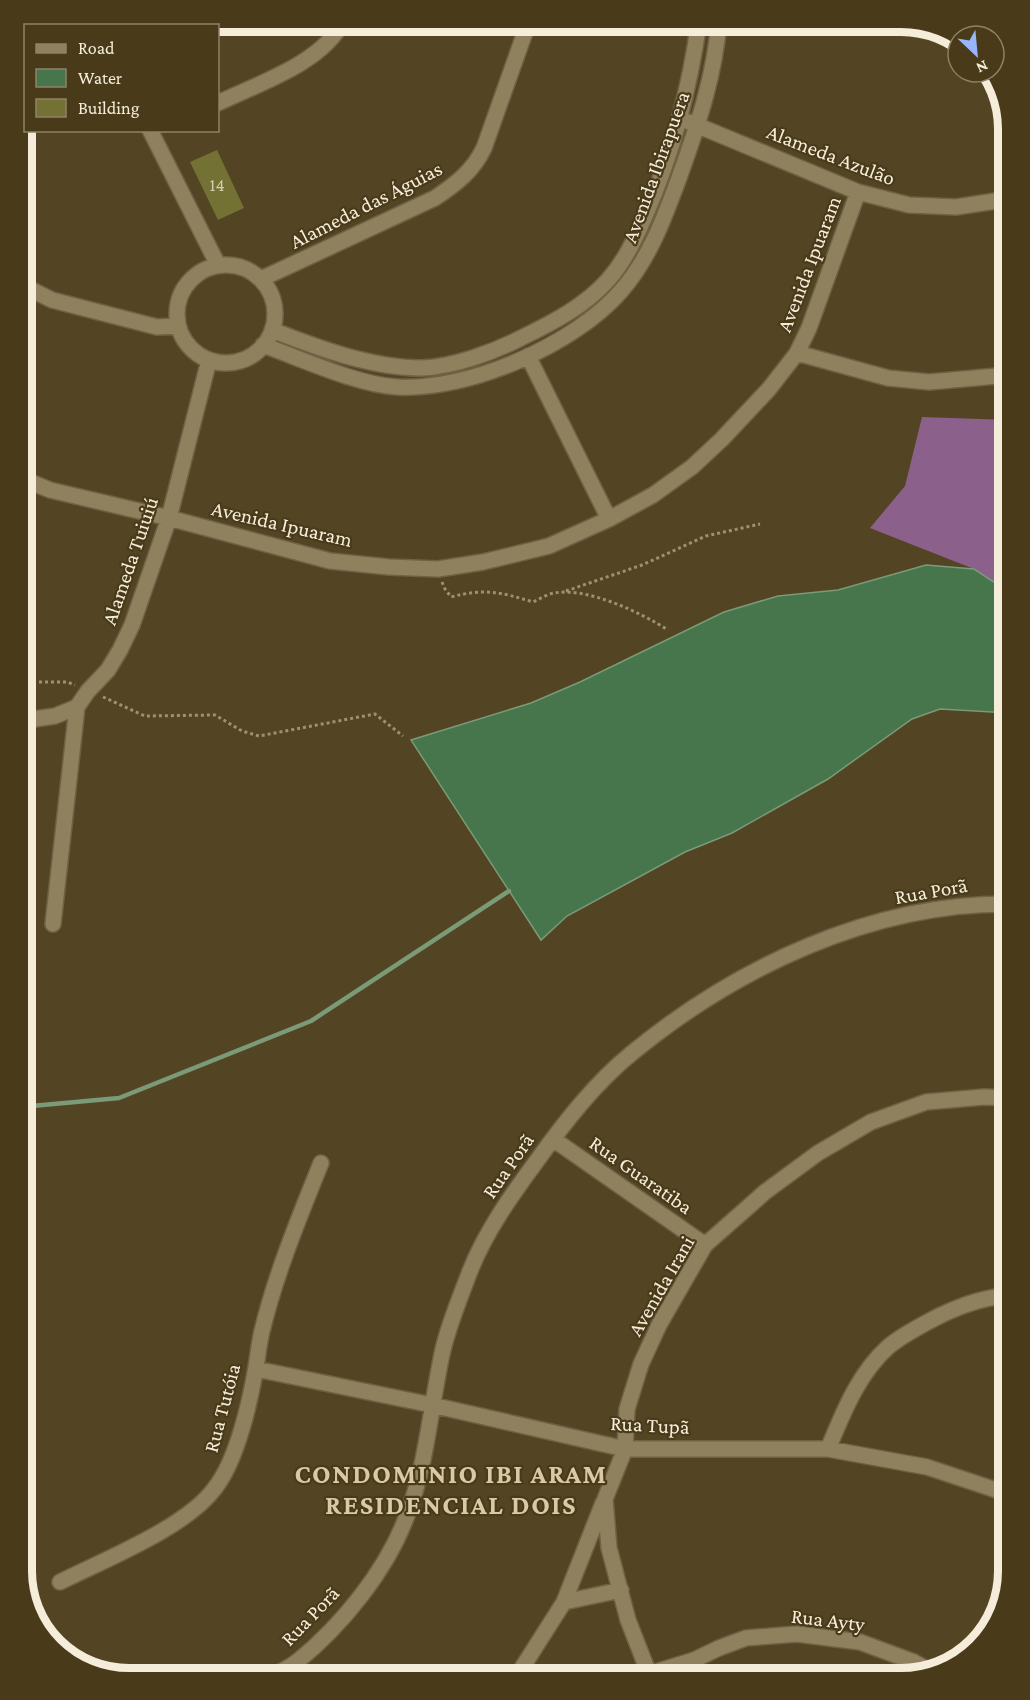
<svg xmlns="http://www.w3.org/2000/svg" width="1030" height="1700" font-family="'Crimson Pro',serif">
<rect width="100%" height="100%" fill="#534524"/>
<path fill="#8b608b" d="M922,417L1009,420V592L974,569L870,528L905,486Z"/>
<path fill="#47764c" stroke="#7b9a77" stroke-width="1.5" d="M926,565L974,569L1009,592V713L940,709L912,719L828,779L732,833L685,852L567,916L541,940L411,740L531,703L580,682L724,612L778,596L838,590Z"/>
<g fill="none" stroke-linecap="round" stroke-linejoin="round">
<path stroke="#7b9a77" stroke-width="4.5" d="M21,1107L119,1098L311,1021L509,891"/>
</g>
<path fill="#747134" d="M217,150L244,208L218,220L190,162Z"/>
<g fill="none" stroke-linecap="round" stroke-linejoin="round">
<g stroke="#6e6144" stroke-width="18">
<path id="minor" d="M904,21L941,32
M218,103C257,84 323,63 343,21
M689,122L858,192L909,205L956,207L1009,199
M150,130L218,265
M177 314a49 49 0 1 1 98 0a49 49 0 1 1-98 0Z
M261,279L435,198C456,184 473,171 484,148L529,21
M21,280L28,288L52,300L157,327L178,326
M272,330C318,348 371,368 422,368C453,367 494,352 521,338C552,323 585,306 608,280C625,261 636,237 646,214C673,152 690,87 699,21
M263,345C302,359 358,385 397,387C469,391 574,345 621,291C650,258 665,216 680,175C698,125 715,74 719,21
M797,353L888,378L929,382L1009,375
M528,356L609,519
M21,478L50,490L169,518L330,561L389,567L438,569L483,562L549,546L609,519L653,495L692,467L722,439L769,389L797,353L809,328L858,192
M21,721L55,716L77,707L88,691L108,670L120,650L132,625L169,518L209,360
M53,924L77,707
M553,1139L705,1245
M256,1369L432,1405L625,1449H828L927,1467L996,1490L1009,1492
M828,1449C843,1413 858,1374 888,1347C902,1335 922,1325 939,1316C960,1306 986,1296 1009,1296
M60,1582C104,1560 187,1527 215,1488C237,1460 250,1402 256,1367C258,1355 259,1343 262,1331C276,1273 299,1218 321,1163
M564,1602L621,1590
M29,1605L41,1629
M649,1674L694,1660L719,1648L746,1638L797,1634L860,1642L914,1662L932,1672
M268,1679C278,1673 289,1668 298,1661C342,1625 386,1571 406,1518C426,1468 430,1412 441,1359C446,1331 460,1298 470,1271C486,1231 511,1196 536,1162C564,1123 595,1083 632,1053C737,967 872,903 1009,904
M515,1679L564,1602L603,1503
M651,1679L628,1620L609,1548L605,1499L625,1449L627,1409L641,1364L659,1325L705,1245L765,1192L818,1153L871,1122L926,1102L984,1097L1009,1098"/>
</g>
<path stroke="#9c9176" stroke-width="3" stroke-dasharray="3 3" stroke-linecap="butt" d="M442,582L445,589L451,597C485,588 500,592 533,602C540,599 547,594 554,593C587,587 640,612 668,630
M566,591L642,565L706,536L760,524
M21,682H67L75,685
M103,697L145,716L215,715L242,731L259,736L375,714L403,736"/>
<use href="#minor" stroke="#90815e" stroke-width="15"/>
</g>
<g text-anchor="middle" stroke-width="4.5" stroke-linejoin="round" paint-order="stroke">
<g font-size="18" fill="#d5ceb0">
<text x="217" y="191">14</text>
</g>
<g font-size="21" fill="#f5edda" stroke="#493b1a">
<text transform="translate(831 155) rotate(21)" y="7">Alameda Azulão</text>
<text transform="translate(656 167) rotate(-70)" y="7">Avenida Ibirapuera</text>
<text transform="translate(366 205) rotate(-27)" y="7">Alameda das Águias</text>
<text transform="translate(809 264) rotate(-69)" y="7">Avenida Ipuaram</text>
<text transform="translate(282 524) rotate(13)" y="7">Avenida Ipuaram</text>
<text transform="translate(130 561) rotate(-71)" y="7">Alameda Tuiuiú</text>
<text transform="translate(931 891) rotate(-10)" y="7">Rua Porã</text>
<text transform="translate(508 1166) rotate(-55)" y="7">Rua Porã</text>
<text transform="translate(641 1175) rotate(35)" y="7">Rua Guaratiba</text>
<text transform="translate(661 1286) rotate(-60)" y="7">Avenida Irani</text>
<text transform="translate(222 1408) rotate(-75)" y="7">Rua Tutóia</text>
<text transform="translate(650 1425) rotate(3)" y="7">Rua Tupã</text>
<text transform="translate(310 1616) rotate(-46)" y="7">Rua Porã</text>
<text transform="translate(828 1620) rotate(7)" y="7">Rua Ayty</text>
</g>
<g font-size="27" font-weight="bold" letter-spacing="1.5" fill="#dac9a4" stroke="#493b1a">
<text x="451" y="1483">CONDOMINIO IBI ARAM<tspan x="451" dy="31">RESIDENCIAL DOIS</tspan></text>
</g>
</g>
<path d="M0 0H1030V1700H0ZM129 32H901A97 97 0 0 1 998 129V1571A97 97 0 0 1 901 1668H129A97 97 0 0 1 32 1571V129A97 97 0 0 1 129 32Z" fill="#493b1a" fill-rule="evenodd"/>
<path fill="none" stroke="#f5edda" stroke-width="8" d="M129 32H901A97 97 0 0 1 998 129V1571A97 97 0 0 1 901 1668H129A97 97 0 0 1 32 1571V129A97 97 0 0 1 129 32Z"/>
<rect x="24" y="24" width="195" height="108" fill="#493b1a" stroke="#8e8267" stroke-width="1.5"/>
<rect x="36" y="44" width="30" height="9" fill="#90815e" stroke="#8e8267" stroke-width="1.5"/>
<text x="78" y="54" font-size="18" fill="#f5edda">Road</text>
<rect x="36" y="69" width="30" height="18" fill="#47764c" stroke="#8e8267" stroke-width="1.5"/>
<text x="78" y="84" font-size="18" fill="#f5edda">Water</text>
<rect x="36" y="99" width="30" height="18" fill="#747134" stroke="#8e8267" stroke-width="1.5"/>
<text x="78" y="114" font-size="18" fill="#f5edda">Building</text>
<g transform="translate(976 54) rotate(154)"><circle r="28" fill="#493b1a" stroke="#8e8267" stroke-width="1.5"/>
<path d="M0-4.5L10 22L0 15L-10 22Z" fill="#98b6fd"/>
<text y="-9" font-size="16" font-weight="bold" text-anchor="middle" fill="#f5edda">N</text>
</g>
</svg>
